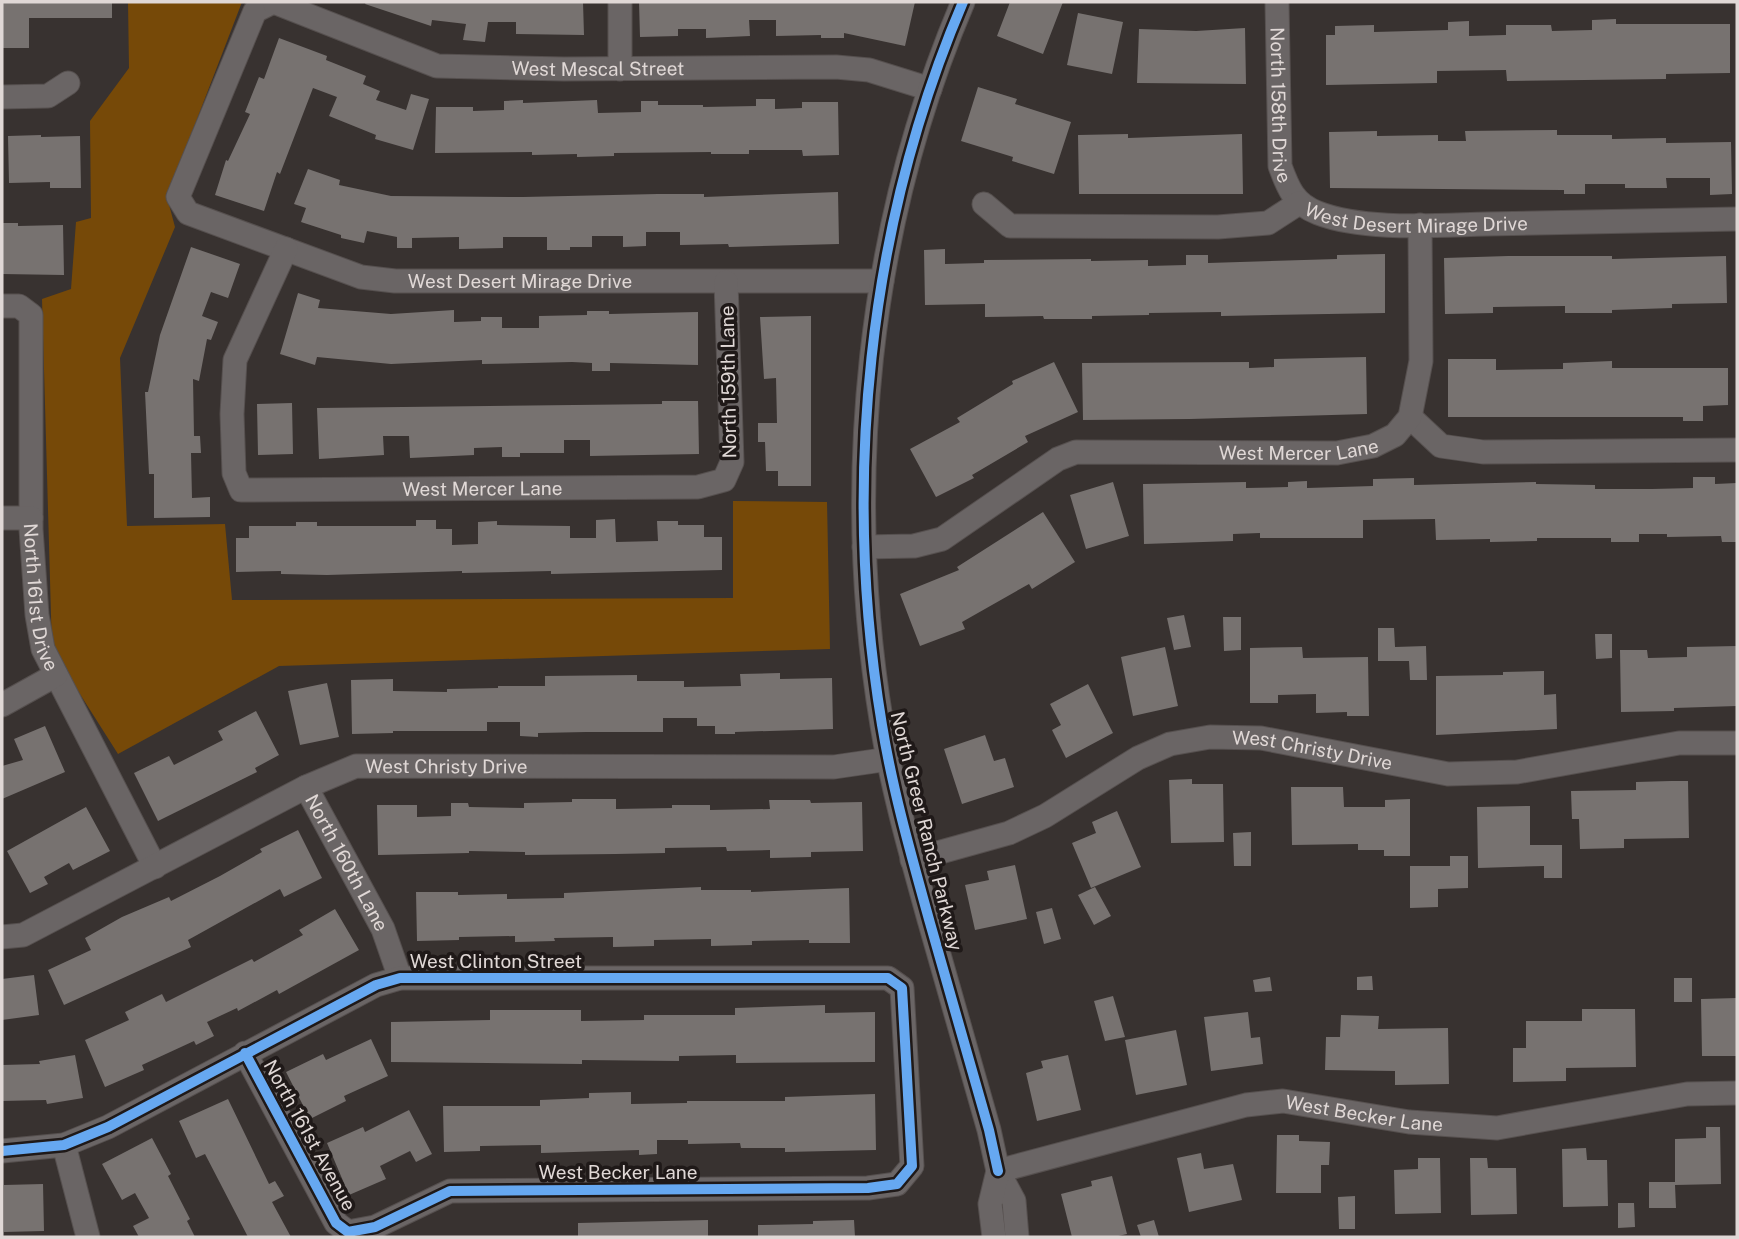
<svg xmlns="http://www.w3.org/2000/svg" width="1739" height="1239" font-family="'Public Sans',sans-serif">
<rect width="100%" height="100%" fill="#383230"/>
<path fill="#764908" d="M128,2H242L167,197L175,227L120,358L127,526L225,524L232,600L733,598V501L827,502L830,649L279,666L118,754L52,650L42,299L71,289L76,222L91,218L90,121L129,68Z"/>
<path fill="#777270" d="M2,2H112V18H29V48H2Z
M366,2H583L584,35L516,34V22H488L485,42L463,40L466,24L432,20L431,26L365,4Z
M639,2H915L905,46L844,33V38H821V35L776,36V20H749L750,36L706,38V29H678V36L640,37Z
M1010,2H1063L1043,54L997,36Z
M1078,13L1123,22L1112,74L1067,65Z
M1616,19V24H1730V73L1666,74V79L1507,81L1506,70L1437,71V83L1326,85V35H1335V26L1374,25V32L1448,30V22L1469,21V36L1506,35V25H1551L1552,31L1592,30V20Z
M1245,28L1246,84L1137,83L1139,29L1196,31Z
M279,38L327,56L326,60L366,76L363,84L380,91L376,100L406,110L411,94L429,99L413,150L375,139L376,135L329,116L337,97L313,88L280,174L277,172L264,211L215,195L226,160L228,161L250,114L245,112L259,77L264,79Z
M978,87L1017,99L1015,104L1071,122L1054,174L1012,161L1013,157L961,141Z
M756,99H775V109L802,108V102H838L839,155L803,156L802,150H749V154H711V152L614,153V156L577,157V154L532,155V152L435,153L436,107H473V111L504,110V101L523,100V103L597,100L598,113L641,112V101H658V105H703V107L756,106Z
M1557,130V135H1612V139L1666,138V143L1731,142L1732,194L1710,195V178H1666L1667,188H1625V184H1585V194H1564V190L1330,188L1329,132L1377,131V136L1438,135V141H1466L1465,131Z
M1128,134V138L1242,134L1243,194H1079L1078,135Z
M41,135V137L80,136L81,188H50V182L9,183L8,136Z
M308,169L340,180L339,185L391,196L523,197L658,194H704V197L838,192L839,244L729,247L728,244L680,245V232H646V246L623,247V236H592V247H570V250H547V237H503V248L459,249V237L412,238V248H397V237L367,231L364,243L341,238V235L301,222L306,208L294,204Z
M2,223H18V226L63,225L64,275L2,274Z
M191,247L240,264L228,298L211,292L202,316L218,322L211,340L207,339L199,381L193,379L194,436H200L201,453H191L192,498L210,497V517L154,518V474H149L145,392H148L160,335Z
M945,249V264L984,263V260L1091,259V261L1148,260V266L1186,265V255H1208V263L1337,259V255L1385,254V313L1221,316V312L1149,313V315L1092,316V319H1044L1043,316L985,317V304L925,305L924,250Z
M1508,256H1612V259L1726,256L1727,303L1672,304V308L1612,310V313H1565V306L1493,307V313L1445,314L1444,258Z
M298,293L320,300L318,308L391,314L454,310V322L481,321V317H502V328H539V316L587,315V311H609V314L698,312V365L610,363V371H592V363L572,362L482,364V360L391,364L317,357L315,365L280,354Z
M811,316V486H778V471H766L765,442H758V423H777L776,378L764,379L760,317Z
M1366,357L1367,414L1190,419L1083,420L1082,363L1249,362V368L1274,367V359Z
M1448,359H1496V370L1563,369V363L1612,361V368H1728V405L1703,406V421H1683V417H1448Z
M1054,362L1078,412L1025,436L1028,442L972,475L974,478L936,497L910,449L960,422L957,418L1013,384L1012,381Z
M662,401H698L699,454L590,456V440H564V453H520V457H502V447L474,448V455L410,458L409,436H383L384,455L319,459L317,408L662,404Z
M292,403L293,454L258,455L257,404Z
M1693,477H1715V484L1737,483V542H1722L1721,536L1667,537V534H1639V542H1611V538H1537V541L1490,542V539L1436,540L1435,519L1363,520V538H1260V533L1233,534V541L1144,544L1143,484L1246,482V488L1288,487V482L1307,481V488L1373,486V479L1414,478V485L1536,482V484L1595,485V489H1652L1693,488Z
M1113,482L1129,536L1086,549L1070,495Z
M1043,512L1075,562L1032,589L1029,584L962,622L965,629L920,646L900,594L959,570L957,567Z
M615,519L616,542L658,541L657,521H678V525H704V537H722V570L551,574V571L462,573V571L327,575L281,574V571L236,572V538H249V526H296V522H317V526H416V520H436V529H452V545L478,544V522L497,521V525L570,526V538H596V520Z
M1184,615L1191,647L1174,650L1167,618Z
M1223,617H1241V650L1224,651Z
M1378,628H1394L1395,647L1426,646L1427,680H1410L1409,661H1378Z
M1595,634H1612V658L1596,659Z
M1737,646V706L1674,708V711L1621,712L1620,650H1647L1648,658L1687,657V647Z
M1165,647L1178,706L1133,716L1121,657Z
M1302,647L1303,658L1368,657L1369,716H1347V712L1316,713V694L1278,695V703H1250V648Z
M1544,671V695L1556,694L1557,729L1436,735V676L1503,675V672Z
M780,673V679L832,678L833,729L735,732V734H715V726H697V718H663V732H586L538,733V737L520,736V722H487V731H393V733L352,734L351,680L393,679V691L447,692V689L498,688V686H545V676L637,675V681H684V687L741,686L740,674Z
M327,683L339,737L300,745L288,691Z
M1088,684L1113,733L1066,758L1052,730L1061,725L1050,704Z
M256,711L279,755L255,768L257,772L158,821L134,773L169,756L174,765L223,740L218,731Z
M45,726L65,772L2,799V766L23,760L14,739Z
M985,735L994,761L1005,758L1014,787L962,804L944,749Z
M1192,779V784H1223L1224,842L1171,843L1169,780Z
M1671,781H1688L1689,838L1624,839V848L1580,849L1579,819H1572L1571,791L1636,790V782Z
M1291,787H1343L1344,807H1385V800L1410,799V856H1384V850H1358V844L1292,845Z
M572,799H616V809L672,808V805H710V810L770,809L769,800H810L811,803L862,802L863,851L811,852V857L770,858V850L727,851L726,847L665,848V853L616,854L525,855V852L469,851V853L378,855L377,805H417V817L451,816V803H468L469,807L524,808V803L572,802Z
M1530,806V845H1562V878H1544V866L1478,868L1477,807Z
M86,807L110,851L73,870L69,863L44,877L48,884L30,893L7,851Z
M1117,811L1141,867L1091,888L1072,843L1096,833L1092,822Z
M298,830L322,878L284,897L280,889L188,940L191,947L64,1005L48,970L91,950L85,938L122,917L169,897L171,901L220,876L262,852L260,849Z
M1251,832V866H1234L1233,833Z
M1450,856H1468V888L1438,889V907L1410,908V866H1450Z
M1015,865L1027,919L975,930L965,885L989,880L987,871Z
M701,887V890H751V892L849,888L850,943H809V940L752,941V945L711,946V939L654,940V946L613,947V937L554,938L555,941L515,942V936L459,937V940L417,941L416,892H458V895L507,894V899L564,898V893Z
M1095,887L1111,916L1094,925L1078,895Z
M1052,908L1061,939L1044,944L1036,912Z
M335,909L359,950L279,994L277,990L238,1011L237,1008L207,1022L214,1036L196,1045L194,1041L142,1065L144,1070L105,1087L85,1040L129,1020L125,1012L162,994L166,1002L252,959L254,962L303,935L299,930Z
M34,975L39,1015L2,1020V979Z
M1372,976L1373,990H1357V977Z
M1270,977L1272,991L1255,992L1253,980Z
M1674,978H1692V1002H1674Z
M1113,996L1125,1037L1105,1041L1094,1001Z
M1737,998V1056H1702L1701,999Z
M825,1005V1013L875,1012V1062L736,1063V1055L679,1056V1061L582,1060V1064L391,1062V1022L490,1020V1010H581V1021L644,1020V1015H735V1008Z
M1582,1009H1635L1636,1067L1566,1068V1081L1513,1082V1048H1526V1021H1582Z
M1248,1012L1251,1038L1260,1037L1263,1064L1211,1071L1204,1017Z
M1341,1015L1379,1016L1378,1029L1448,1028L1449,1084L1395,1085V1071L1325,1070L1326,1037H1340Z
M1176,1030L1187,1085L1136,1095L1125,1040Z
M371,1039L388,1076L344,1096L346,1101L310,1119L286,1072L323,1054L326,1060Z
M75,1055L83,1098L47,1104L46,1100L2,1101V1065L40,1064L39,1061Z
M1068,1055L1081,1110L1037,1121L1026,1073L1043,1068L1041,1061Z
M631,1092V1104L687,1103V1101H785V1097L875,1094L876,1150L785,1152V1148H741L740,1143L688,1144V1140H657V1154L639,1155V1150L541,1153V1145L480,1146V1151L444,1152L443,1106H540V1100L589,1098V1093Z
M228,1099L269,1184L275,1181L284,1196L272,1202L291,1237H248L205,1154L196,1158L179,1121Z
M409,1110L432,1154L416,1162L410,1151L380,1166L386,1179L349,1195L327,1143L363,1127L365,1132Z
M1706,1127H1720L1721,1184L1675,1185L1676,1208H1649V1182H1675V1139L1706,1138Z
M1277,1135H1299V1141L1330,1142L1329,1165H1321V1193H1276Z
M152,1138L171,1174L168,1176L190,1219L187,1221L195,1237H139L133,1226L149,1218L135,1193L122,1200L102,1164Z
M1586,1148L1587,1160H1607L1608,1206L1563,1207L1562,1149Z
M1201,1153L1204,1169L1233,1164L1242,1200L1189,1212L1177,1158Z
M1418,1158H1440L1441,1213L1395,1214L1394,1170L1418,1169Z
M1470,1158H1487L1488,1168H1516L1517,1214L1471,1215Z
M1112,1176L1127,1234L1114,1237H1072L1061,1194L1092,1186L1091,1181Z
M43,1184L44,1231L4,1232V1185Z
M1355,1196V1229H1339L1338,1197Z
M1618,1203H1634L1635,1227L1618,1228Z
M708,1220V1237H578V1223Z
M854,1220L855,1237H758V1225L813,1224V1221Z
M1154,1220L1159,1237H1141L1137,1225Z"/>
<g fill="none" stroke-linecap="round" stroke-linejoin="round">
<g stroke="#56504f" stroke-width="25">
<g id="minor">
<path id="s1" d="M273,2L255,11L178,197L188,213L361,277L395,281H882"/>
<path id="s2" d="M274,2L437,66L564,69L836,67L869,70L930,89"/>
<path d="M963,2C867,227 842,485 882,725C893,792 912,858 930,923C949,992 969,1061 989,1130L998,1171L1014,1201L1017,1237"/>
<path id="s3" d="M1277,2L1280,166C1288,188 1294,204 1318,213C1364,231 1438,225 1487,224C1570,222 1654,221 1737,219"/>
<path d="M620,69V2"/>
<path d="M2,97L48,96L68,83"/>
<path d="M984,204L1010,226L1218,227L1268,223L1299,203"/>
<path id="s4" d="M286,249L235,360L232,414L234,473L241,490L698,487L724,480L732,462L726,282"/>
<path id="s5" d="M2,306H19L31,315V529L37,615L43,649L155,867"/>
<path d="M1410,417L1441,446L1483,452L1737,450"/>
<path d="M2,518H31"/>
<path id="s6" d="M864,547L914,546L942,539L1058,459L1076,452L1337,453L1373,446L1395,435L1410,417L1421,361L1420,225"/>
<path d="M2,705L56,675"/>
<path id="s7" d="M306,787L383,929L400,978"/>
<path id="s8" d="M912,860L1009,833L1045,816L1138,758L1170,744L1210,737L1261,738L1448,774L1517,772L1679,743H1737"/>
<path id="s9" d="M2,937L23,935L306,787L356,766L834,767L889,759"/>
<path d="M64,1145L88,1237"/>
<path d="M2,1151L64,1145L108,1127L376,985L400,978H888L902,988L912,1166L897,1184L868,1188L450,1191L375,1227L348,1232L336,1223L245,1053"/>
<path id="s10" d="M998,1171L1246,1105L1283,1101L1409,1122L1497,1128L1687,1094L1737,1093"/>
<path d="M994,1237L990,1204L998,1171"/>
</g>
</g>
<use href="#minor" stroke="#6a6565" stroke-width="23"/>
<g stroke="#1f1918" stroke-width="15">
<path id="cycleway" d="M963,2C867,227 842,485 882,725C893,792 912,858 930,923C949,992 969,1061 989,1130L998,1171
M2,1151L64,1145L108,1127L376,985L400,978H888L902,988L912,1166L897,1184L868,1188L450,1191L375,1227L348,1232L336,1223L245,1053"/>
</g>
<use href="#cycleway" stroke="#66a8f1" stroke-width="10"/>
</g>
<g text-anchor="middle" stroke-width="7" stroke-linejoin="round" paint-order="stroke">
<g font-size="19" fill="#e0d8d6" stroke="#1f1918">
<text dy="7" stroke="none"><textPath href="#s2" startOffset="336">West Mescal Street</textPath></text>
<text dy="7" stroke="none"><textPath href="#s3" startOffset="103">North 158th Drive</textPath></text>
<text dy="7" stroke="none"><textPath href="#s3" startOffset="326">West Desert Mirage Drive</textPath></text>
<text dy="7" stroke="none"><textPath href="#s1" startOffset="584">West Desert Mirage Drive</textPath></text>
<text transform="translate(728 382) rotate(-91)" y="7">North 159th Lane</text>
<text dy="7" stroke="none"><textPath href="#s6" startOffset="462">West Mercer Lane</textPath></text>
<text dy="7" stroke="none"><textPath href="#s4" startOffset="495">West Mercer Lane</textPath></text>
<text dy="7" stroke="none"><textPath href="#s5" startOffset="315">North 161st Drive</textPath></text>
<text dy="7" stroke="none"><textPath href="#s8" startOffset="429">West Christy Drive</textPath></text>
<text dy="7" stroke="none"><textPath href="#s9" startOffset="485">West Christy Drive</textPath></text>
<text transform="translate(927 831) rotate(76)" y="7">North Greer Ranch Parkway</text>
<text dy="7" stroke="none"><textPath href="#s7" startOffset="86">North 160th Lane</textPath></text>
<text x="496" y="968">West Clinton Street</text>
<text dy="7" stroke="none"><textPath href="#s10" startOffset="376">West Becker Lane</textPath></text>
<text transform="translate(310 1135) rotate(61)" y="7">North 161st Avenue</text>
<text x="618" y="1179">West Becker Lane</text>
</g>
</g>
<rect width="1739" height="1239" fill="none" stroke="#e0d8d6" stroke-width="7"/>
</svg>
